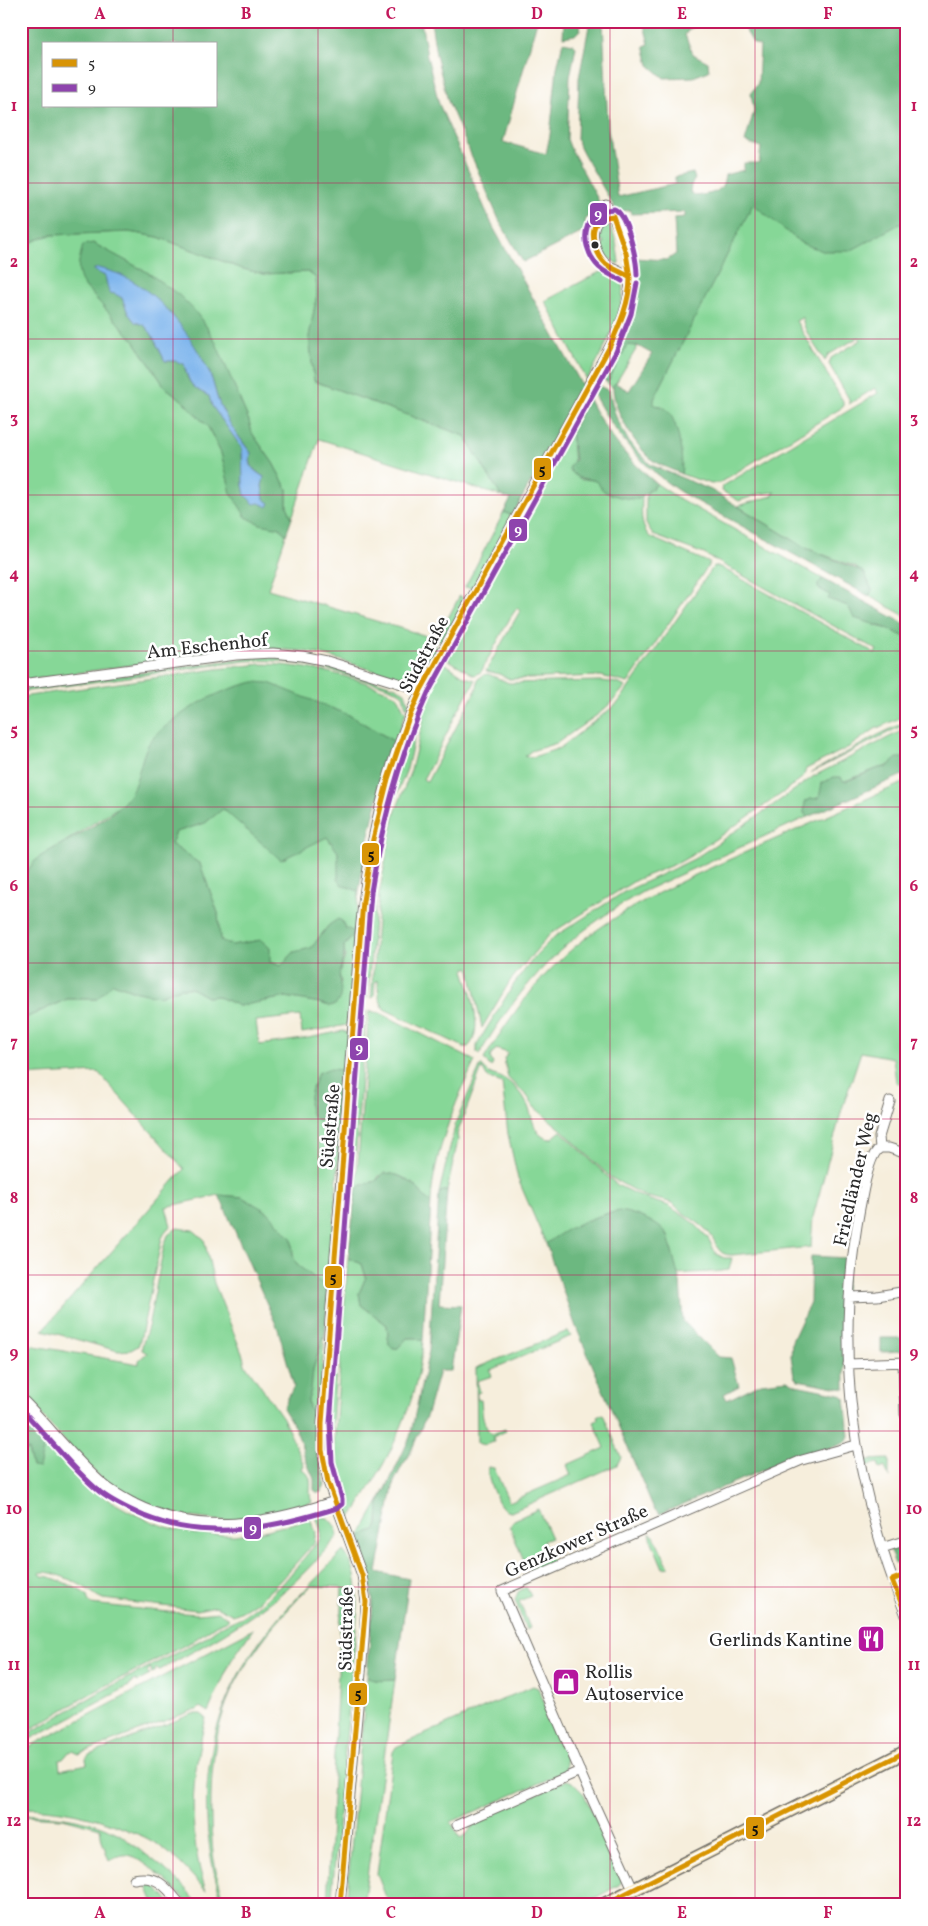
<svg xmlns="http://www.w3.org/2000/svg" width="928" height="1926" font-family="Vollkorn,serif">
<rect width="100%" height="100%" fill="#fff"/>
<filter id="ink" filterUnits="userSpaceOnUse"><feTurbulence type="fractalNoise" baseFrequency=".02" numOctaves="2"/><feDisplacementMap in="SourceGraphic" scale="10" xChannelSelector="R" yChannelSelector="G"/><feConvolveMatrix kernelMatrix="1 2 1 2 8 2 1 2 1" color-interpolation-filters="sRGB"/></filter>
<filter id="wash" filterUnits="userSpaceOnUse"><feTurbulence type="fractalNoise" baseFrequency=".0096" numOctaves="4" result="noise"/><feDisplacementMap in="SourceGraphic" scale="20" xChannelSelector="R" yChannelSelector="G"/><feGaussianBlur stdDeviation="1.12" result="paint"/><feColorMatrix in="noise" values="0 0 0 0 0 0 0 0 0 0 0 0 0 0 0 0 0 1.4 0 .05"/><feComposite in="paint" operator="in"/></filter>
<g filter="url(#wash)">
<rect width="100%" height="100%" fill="#f6eedc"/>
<path fill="#86d797" stroke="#588161" d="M753,203L801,243L902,224L907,220V617L869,596L871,594L856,567L806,548L738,506L772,496L775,492L760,494L739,501L722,491L723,486L878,393L875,388L849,404V399L829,364L831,358L861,340L859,337L828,355L825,361C819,351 801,328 803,317L796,321L843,401V407L719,483L711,484L681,474L680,444L662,406L654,405L652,403Z
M604,222C616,227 617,250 619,262L618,264L607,257L600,246L604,244L603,240L599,241L598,227L600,223Z
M129,232L158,237L243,269L264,274L308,272L316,278L317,294L309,337L314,381L465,436L501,496L319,439L292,518L287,506V489L273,463L252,433L249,421L237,394L206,326L147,272L125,261L84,285L135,342L165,387L182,400L208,427L221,453L232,493L272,526L280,528L286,535L268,589L437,639L460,595L465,601L443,640H437L433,646L439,648C430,665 426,681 404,680L327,656L303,651L273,649L236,650L21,681V246L50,235Z
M606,271C649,273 596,364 587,380L545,301L598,273Z
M627,345L638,346L613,388L605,381H608Z
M571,432L574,463L580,479L593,480L597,482L603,490L639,499L642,496C642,511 639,525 650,537L710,563L628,683L601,676L509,679L499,674L486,671L520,611L517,608L510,618L481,672L474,675L447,659Z
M657,484L678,498L823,579L820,581L831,595L829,599L848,606L876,626L889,629L907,638V715L875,729L849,747L806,769L803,777L787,790L692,855L680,862L636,880L550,934L510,981L482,1028L470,970L468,967L464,970C470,989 485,1032 468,1047H464L384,1009L379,998L378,981H375L374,997L371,998L379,895L394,816L411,770L423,721L421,707L443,662L465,677L475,680C474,686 470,689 467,694C451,722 439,752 423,779L427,782L477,688L478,679L484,675L488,674L509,683L602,681L618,683L625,687L614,700L600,713L557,743L531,751L525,756L533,757L560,748L618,703L714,566L720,567L875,653L877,650L704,554L653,535L646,523V494Z
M504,512L512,516L473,588L465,587Z
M268,656L324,664L396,687L405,692L409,704L407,708L406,707L403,695C393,687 379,684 367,681C327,668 288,658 245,661L21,692V689L248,658Z
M261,664C307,665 355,676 396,695C402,700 400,707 406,712L395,742L349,715L146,750L134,789L123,804L34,862L21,880V697L216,669Z
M414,714L418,721L407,769L393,804L378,875L368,990L367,998L365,999C355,988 362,965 363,951C366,910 370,868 379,827C386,788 400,751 414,714Z
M907,721V723L810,773L878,735Z
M907,728V754L904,758C892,759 892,767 879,768L821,790L820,798L811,799L804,813L807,817L644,891C568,934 523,980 479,1055L477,1053V1044L514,984L536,955L554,937L624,892L694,859L759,815L814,776Z
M907,781V1087L896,1082L893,1058L861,1052L842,1109L813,1217L811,1247L732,1255C716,1255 718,1244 710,1234C700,1221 683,1216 673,1203L644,1196L610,1177L562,1130L534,1107L528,1097L508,1078L504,1059L508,1053L496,1049L490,1057L493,1064L491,1067L484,1059C511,1015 541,973 582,941C635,900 695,875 755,848C806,826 856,803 907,781Z
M223,808L327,837L338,852L339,879L342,885L359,891L349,1022L347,1025L302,1033L300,1016L256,1021L259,1045L303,1039L343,1031L348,1033L345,1070L341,1069L326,1122L336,1120L342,1116L328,1292C320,1281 307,1276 298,1266C292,1259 292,1247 292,1239L242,1197L219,1195L166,1207L171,1226L167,1229L162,1238L140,1341L138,1346L131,1350L118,1351L43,1330L184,1169L98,1072L21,1076V1020L67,999H97L113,983L137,992L159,996L180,988H191L207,997L217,996L239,1006L286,997L320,1003L329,1006L341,982L339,973L345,957L344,946L356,933L345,928L342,921L329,925L311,948L294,953L281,966L270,962L261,940L232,945L220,940L218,913L200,864L171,844L176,832L205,823Z
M366,1011L353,1191L347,1224L336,1369L331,1445L335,1474L334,1486C327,1465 326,1445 325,1423L357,1018L361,1013Z
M369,1011L380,1013L475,1061C455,1102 433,1156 431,1202C424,1198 422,1193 416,1187C405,1176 393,1172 379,1176L376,1181L362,1185L356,1190Z
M481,1065C484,1068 486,1071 489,1073C494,1076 500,1076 504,1079C513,1083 521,1094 526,1102C533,1114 532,1138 551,1139L561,1131L609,1178L619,1186L644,1198L669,1206L695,1224L708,1238L716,1254L724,1258H732L729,1270C711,1273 695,1272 677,1274L668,1236L664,1230L608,1213L588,1220L546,1244L518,1179L508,1134L502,1083L487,1077L482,1068L457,1134L458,1140L447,1191H443L439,1193L456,1122Z
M177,1228L193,1230L204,1239L214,1283L243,1356L245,1364L283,1418L304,1465L302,1469C317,1479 306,1489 312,1502L262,1516L221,1521L169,1514L124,1494L106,1483L72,1449L21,1392V1338L23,1339V1344L139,1364V1360L147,1353L142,1350V1346L148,1327L164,1246L168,1235Z
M348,1258L362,1264L366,1277L359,1293L361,1305L387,1325L389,1345L393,1349L398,1348L407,1338H416L423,1341C418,1406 385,1467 350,1519L343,1505L339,1489L334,1445Z
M568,1331L571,1336L490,1370L492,1376L477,1381L480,1392L477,1393V1399H481C482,1411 482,1426 492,1434L505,1429L506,1431L493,1437L494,1442L484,1445L477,1443L476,1368Z
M325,1333L318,1421L309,1408L308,1400L311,1390L313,1369Z
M603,1414L621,1457L617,1465L511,1512C507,1511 507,1512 504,1509C497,1504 485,1474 488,1467L494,1468L509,1502L571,1475L567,1465L605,1448L594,1422L598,1420L597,1417Z
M21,1417L41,1431L84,1478L107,1499L134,1514L163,1526L195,1534L234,1535L260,1532L310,1519L316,1532L314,1543C290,1568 266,1603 233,1615L216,1606L197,1610L103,1599C95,1596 90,1590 82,1586C74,1581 48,1569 40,1573L42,1576C51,1575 79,1589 87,1595L88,1600L91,1604L169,1612L198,1614L219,1612L229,1619L216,1625L193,1641L90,1694L21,1735V1452L28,1450L32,1467L40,1432L25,1423Z
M889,1459V1478L885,1467L880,1469L878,1463L866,1466L865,1460Z
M391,1480L379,1504L378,1525L375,1531L359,1537Z
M538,1509L551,1538L543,1541L553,1564L535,1572L527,1568L510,1527L514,1520Z
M316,1516L328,1518L336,1527L338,1536C323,1553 307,1571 290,1586C251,1621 205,1645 160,1670L156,1668L155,1672L151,1673L152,1669H149L147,1672L150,1675L137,1682L136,1680L133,1681L131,1685L21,1744V1738L100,1692L203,1639L219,1627L244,1616L263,1602L284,1582L320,1539L321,1531Z
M650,1533L654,1536L669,1567L663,1568L652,1542Z
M343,1551C357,1567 357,1586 358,1606L331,1905H327L342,1587L311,1586C282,1614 255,1646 236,1682C210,1729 208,1800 213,1853C215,1870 221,1888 225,1905H223C217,1884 211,1863 209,1842C200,1772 216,1701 258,1644C282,1610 314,1582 343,1551Z
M526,1587L531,1596L519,1601L530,1628L526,1630L515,1600L518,1592Z
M253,1629L231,1661L208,1712L200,1707L197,1710L191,1711L79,1754L73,1751L69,1752L63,1759L59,1760L60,1770L87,1764L86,1759L89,1755L192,1714H201L206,1718C191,1775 187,1834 206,1891C189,1872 172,1852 150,1840C142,1835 133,1833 125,1829C91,1815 58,1808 21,1808L22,1773L26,1760V1753L21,1755V1751Z
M367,1676C377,1683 384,1680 395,1680L363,1905H346Z
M533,1686L538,1688L566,1754V1768L562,1773L451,1822L460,1838L467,1834L476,1821L567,1780L572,1782L584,1794L620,1874L621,1882L619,1885L582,1905H389L377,1874L393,1752L396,1747Z
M21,1815C53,1814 87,1818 115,1832C123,1835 130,1843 137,1848C161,1865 181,1881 199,1905H189C180,1892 142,1857 128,1855C121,1854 115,1858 109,1860L102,1841L100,1828L63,1818L21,1816Z
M151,1884L154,1885L172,1905H155L147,1886Z"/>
<path fill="#6cb880" stroke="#4c7256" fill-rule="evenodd" d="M21,21H421L427,56L439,104L493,227L583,387L512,516L504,512L511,499L501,496L465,436L314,381L309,337L317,294L316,278L308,272L264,274L243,269L158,237L129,232L50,235L21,246ZM44,44H216V106H44Z
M431,21H537L503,142L546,154L550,135L557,68L563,42L573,44L576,47L570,77L567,139L570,147L602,207L586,218L585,225L587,230L523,262L500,222L448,101L436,55Z
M564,21H581L580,30L575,35L563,37Z
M590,21H603L608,129L618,197L675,184V177L693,173L695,179L691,185L690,192L696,196C712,193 723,194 725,175L744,170V163H759L761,147L745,142L754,111L751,93L758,83L760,46L753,43L740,21H907V220L850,251H823L801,243L753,204L654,399V405C660,406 664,406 668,411C678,422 684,459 681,474C672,469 660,466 652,460C634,444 612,409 613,385L615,383L629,391L652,354L638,346L627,345L608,382L602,379L600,376C623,335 638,306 634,258L667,260L676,254L674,218L685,217V212L631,214L630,210L617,212L578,144L577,139L579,78Z
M643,21H725L690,28L685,35L693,54L708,62L709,71L693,77L664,78L649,65L644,46L649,44Z
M93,243L147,272L179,295L194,310L206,326L216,343L249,421L252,433L273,463L287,489V506L292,518L286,535L280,528L260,524L246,517L231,493L221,453L208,427L182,400L165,387L135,342L84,285C75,272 79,260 83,245ZM94,269L173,317L210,373L219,403L231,426L251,453C249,467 253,469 264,477L262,486L264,499L245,495L243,485L242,448L212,406L209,396C191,387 188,384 184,364L175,361H165L151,333L144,325L135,322L128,313L122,298C112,292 107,287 105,276Z
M596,384L609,391L616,417L629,442L651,465L711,490L806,548L864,572L872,590L869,596L682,493C642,467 614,433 592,391Z
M588,398C606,433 627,459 657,484L639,499C630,500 612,496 604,491C600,488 599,482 593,480C581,477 579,481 569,469L570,466L575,460L571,432Z
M823,579L907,625V638L889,629L854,618L848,606L828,599L830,595L818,588V584Z
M254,682L269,683L349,715L395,742C379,791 366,839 359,891L342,885L338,879V852L327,837L281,860L223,809L205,823L176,832L171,844L200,864L218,913L220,940L232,945L261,940L270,948V962L281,966L294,952L311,948L329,925L338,919L342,921L345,928L356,932L344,946C345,955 342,961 340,970C337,982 346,994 335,1005L329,1006L320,1003L286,997L239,1006L217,996L207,997L191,988H180L159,996L137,992L113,983L97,999H67L21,1020V880L34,862L41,856C67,840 100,825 122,804C138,789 138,768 146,749C150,739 158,733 166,726C193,704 220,690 254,682Z
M907,754V773L808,817L804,813L805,802L810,799L819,798L822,783L834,777H841L843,781H847L879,768L887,767L897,758H904Z
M328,1069L345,1070L342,1116C336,1120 330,1122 323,1121C299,1118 312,1087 318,1073Z
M384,1173C396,1173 408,1179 417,1188C422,1193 424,1198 431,1202L423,1341L416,1338H407L398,1348L393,1349L389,1345L387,1325L361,1305L359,1293L366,1277L362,1264L348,1258L356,1190L362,1185L376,1181Z
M443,1191H447L439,1304L461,1305L451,1371H439L427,1414L409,1456L402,1466L394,1482L377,1572L409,1579L395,1680C384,1680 377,1683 367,1676L373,1602L369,1574L360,1536L375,1531L378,1525L379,1504L410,1437L429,1351L439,1193Z
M219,1195L242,1197L268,1212L292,1239L293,1256L297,1265L323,1284L328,1292L325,1333L313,1369L311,1390L308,1400L309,1408L318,1421V1450L325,1485L321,1492L318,1493L314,1490V1479L305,1458L301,1443L295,1428L283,1408L294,1386L278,1329Z
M620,1211C636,1214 659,1222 668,1236L680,1282L683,1321L719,1357L731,1358L739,1386L724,1394L727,1400L761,1383L787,1380L796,1385L840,1394L845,1398L849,1436L846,1442C829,1450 809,1452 791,1458L660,1514L654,1509L576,1327L546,1244C566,1228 594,1215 620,1211Z
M811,1256L847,1258L844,1312L845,1389L798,1380L794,1376L791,1356L792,1341L810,1302Z
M881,1338H907V1351L881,1352Z
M21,1419L40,1432L44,1446L39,1468L32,1467L28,1450L22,1452Z
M907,1543V1561L895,1564L889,1549Z"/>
<path fill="#7eb5ed" stroke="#54708c" d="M98,268C106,270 115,272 123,276C159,292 193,337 209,372C214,382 215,394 220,405C228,422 239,438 251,453C248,467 253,470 264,477L262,486L264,499L270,503L268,507L259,503L254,504L245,495L243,485L242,448L212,406L209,396C191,387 189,384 184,364L175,361H165L151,333L144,325L135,322L128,313L122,298L115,294L109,293L105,276L93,270Z"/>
</g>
<g filter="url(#ink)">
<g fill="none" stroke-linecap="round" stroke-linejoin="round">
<g stroke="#726f69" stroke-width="11">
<path id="minor" d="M613,216C583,214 593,255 607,265C610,267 615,268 618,270C623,272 627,275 631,279
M589,384C627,318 650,277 606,204
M21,684L236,655L273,653L302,656L327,661L421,690
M890,1101L879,1137L880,1148C868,1155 863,1194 860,1208C833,1356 852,1479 907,1618
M880,1148H889L907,1154
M849,1297L877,1296L907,1291
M903,1362L905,1414L907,1419
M848,1364L907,1362
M21,1398C49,1426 73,1458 103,1484C112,1492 124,1498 135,1504C201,1537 268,1523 335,1501
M882,1548L907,1540
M457,1825L580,1771
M134,1879C158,1874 167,1888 181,1905
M633,1889L587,1788L502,1591L802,1460L856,1445
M340,1905L364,1640L366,1602L362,1575L328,1482L322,1450V1423L360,933C368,846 384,769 421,690L585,392"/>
</g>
<g stroke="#726f69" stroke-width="15">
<path id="secondary" d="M603,1905L907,1751"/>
</g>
<use href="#minor" stroke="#fff" stroke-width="9"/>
<use href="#secondary" stroke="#f7e8c3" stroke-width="12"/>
<g stroke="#fff" stroke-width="9">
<path id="bus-1" d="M613,216L626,253L630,278C622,271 613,270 606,264C596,255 588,232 598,221C602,217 608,217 613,216Z
M907,1574L892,1580L907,1617
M340,1905L366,1602L362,1575L328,1482L322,1450V1423L363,901L373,839L388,779L408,720L421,690L609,348C619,326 630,302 630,278
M603,1905L907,1751"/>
</g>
<g stroke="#fff" stroke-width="9">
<path id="bus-2" d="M622,281C613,275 603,273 596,264C579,242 582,211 614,209C627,213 637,261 637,275
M21,1409C48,1436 71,1468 100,1492C113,1502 128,1509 144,1516C208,1542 273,1528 337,1508L342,1504V1499L332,1462L330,1423L371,892C382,823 399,757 428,693L616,352L631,314L637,283"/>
</g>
<use href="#bus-1" stroke="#d89406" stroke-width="5"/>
<use href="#bus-2" stroke="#8e44ad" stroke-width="5"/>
</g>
</g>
<path fill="none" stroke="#c2185b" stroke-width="1" stroke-opacity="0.55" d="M173,21V44M318,21V1905M464,21V1905M610,21V1905M755,21V1905M173,106V1905M21,183H907M21,339H907M21,495H907M21,651H907M21,807H907M21,963H907M21,1119H907M21,1275H907M21,1431H907M21,1587H907M21,1743H907"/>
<defs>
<g id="restaurant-square" transform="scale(1.4375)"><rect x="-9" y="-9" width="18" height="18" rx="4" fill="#b5179e" stroke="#fff"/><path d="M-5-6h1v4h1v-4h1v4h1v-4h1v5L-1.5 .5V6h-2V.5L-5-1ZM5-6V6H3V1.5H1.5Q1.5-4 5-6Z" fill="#fff"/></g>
<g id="shop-square" transform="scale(1.4375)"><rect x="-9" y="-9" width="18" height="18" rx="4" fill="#b5179e" stroke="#fff"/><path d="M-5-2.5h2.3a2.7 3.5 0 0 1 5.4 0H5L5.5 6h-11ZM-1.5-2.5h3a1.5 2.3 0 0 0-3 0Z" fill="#fff"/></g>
</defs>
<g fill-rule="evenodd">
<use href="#restaurant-square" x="871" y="1639"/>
<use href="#shop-square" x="566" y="1682"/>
</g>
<circle fill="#2b2b2b" stroke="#fff" stroke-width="2" cx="595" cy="245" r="4.5"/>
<g text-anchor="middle" stroke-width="5" stroke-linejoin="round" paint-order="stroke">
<g font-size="19" fill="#2b2b2b" stroke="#fff">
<text transform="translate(207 645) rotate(-6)" y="7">Am Eschenhof</text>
<text transform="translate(423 654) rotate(-62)" y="7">Südstraße</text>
<text transform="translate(329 1126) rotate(-85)" y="7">Südstraße</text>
<text transform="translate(854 1179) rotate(-77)" y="7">Friedländer Weg</text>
<text transform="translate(576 1540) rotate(-24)" y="7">Genzkower Straße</text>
<text transform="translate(345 1629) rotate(-89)" y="7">Südstraße</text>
</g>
<g font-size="19" fill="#2b2b2b" stroke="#fff" text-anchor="end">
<text x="852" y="1646">Gerlinds Kantine</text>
<text x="585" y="1678" text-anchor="start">Rollis<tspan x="585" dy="22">Autoservice</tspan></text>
</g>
</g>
<g stroke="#fff" stroke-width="2">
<rect x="589" y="202" width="19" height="24" rx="5" fill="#8e44ad"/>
<rect x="533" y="457" width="19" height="24" rx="5" fill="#d89406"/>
<rect x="508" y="518" width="20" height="24" rx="5" fill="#8e44ad"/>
<rect x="361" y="842" width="19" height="24" rx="5" fill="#d89406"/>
<rect x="349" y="1037" width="20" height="24" rx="5" fill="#8e44ad"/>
<rect x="324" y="1265" width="19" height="24" rx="5" fill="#d89406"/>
<rect x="243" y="1516" width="19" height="24" rx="5" fill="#8e44ad"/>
<rect x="348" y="1682" width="20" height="24" rx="5" fill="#d89406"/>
<rect x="745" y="1816" width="20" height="24" rx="5" fill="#d89406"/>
</g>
<g font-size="14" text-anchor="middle" font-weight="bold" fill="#fff">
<text x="598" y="219">9</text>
<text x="518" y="535">9</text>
<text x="359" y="1053">9</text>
<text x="253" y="1533">9</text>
</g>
<g font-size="14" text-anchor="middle" font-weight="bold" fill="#111">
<text x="542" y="474">5</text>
<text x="371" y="859">5</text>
<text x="333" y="1282">5</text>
<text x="358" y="1698">5</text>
<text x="755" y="1833">5</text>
</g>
<rect width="928" height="1926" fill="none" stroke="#fff" stroke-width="55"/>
<rect x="42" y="42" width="175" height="65" fill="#ffffff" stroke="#aaaaaa"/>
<rect x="52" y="59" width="25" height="8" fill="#d89406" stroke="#aaaaaa"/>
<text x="88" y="68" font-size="15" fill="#2b2b2b">5</text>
<rect x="52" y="84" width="25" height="8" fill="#8e44ad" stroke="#aaaaaa"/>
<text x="88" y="92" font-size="15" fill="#2b2b2b">9</text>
<rect x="28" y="28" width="872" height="1870" fill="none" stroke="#c2185b" stroke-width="2"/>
<g font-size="16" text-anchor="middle" font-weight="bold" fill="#c2185b">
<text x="100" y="19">A</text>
<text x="246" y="19">B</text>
<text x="391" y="19">C</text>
<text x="537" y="19">D</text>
<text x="682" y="19">E</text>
<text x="828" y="19">F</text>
<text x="14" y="111">1</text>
<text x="914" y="111">1</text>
<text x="14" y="267">2</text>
<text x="914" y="267">2</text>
<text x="14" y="423">3</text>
<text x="914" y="423">3</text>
<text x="14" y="579">4</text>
<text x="914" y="579">4</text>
<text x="14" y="735">5</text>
<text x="914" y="735">5</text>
<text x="14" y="891">6</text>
<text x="914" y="891">6</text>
<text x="14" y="1047">7</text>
<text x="914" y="1047">7</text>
<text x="14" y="1203">8</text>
<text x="914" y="1203">8</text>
<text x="14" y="1358">9</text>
<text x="914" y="1358">9</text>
<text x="14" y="1514">10</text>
<text x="914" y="1514">10</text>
<text x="14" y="1670">11</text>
<text x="914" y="1670">11</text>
<text x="14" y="1826">12</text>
<text x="914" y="1826">12</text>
<text x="100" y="1918">A</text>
<text x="246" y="1918">B</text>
<text x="391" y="1918">C</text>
<text x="537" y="1918">D</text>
<text x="682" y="1918">E</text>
<text x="828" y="1918">F</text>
</g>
</svg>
